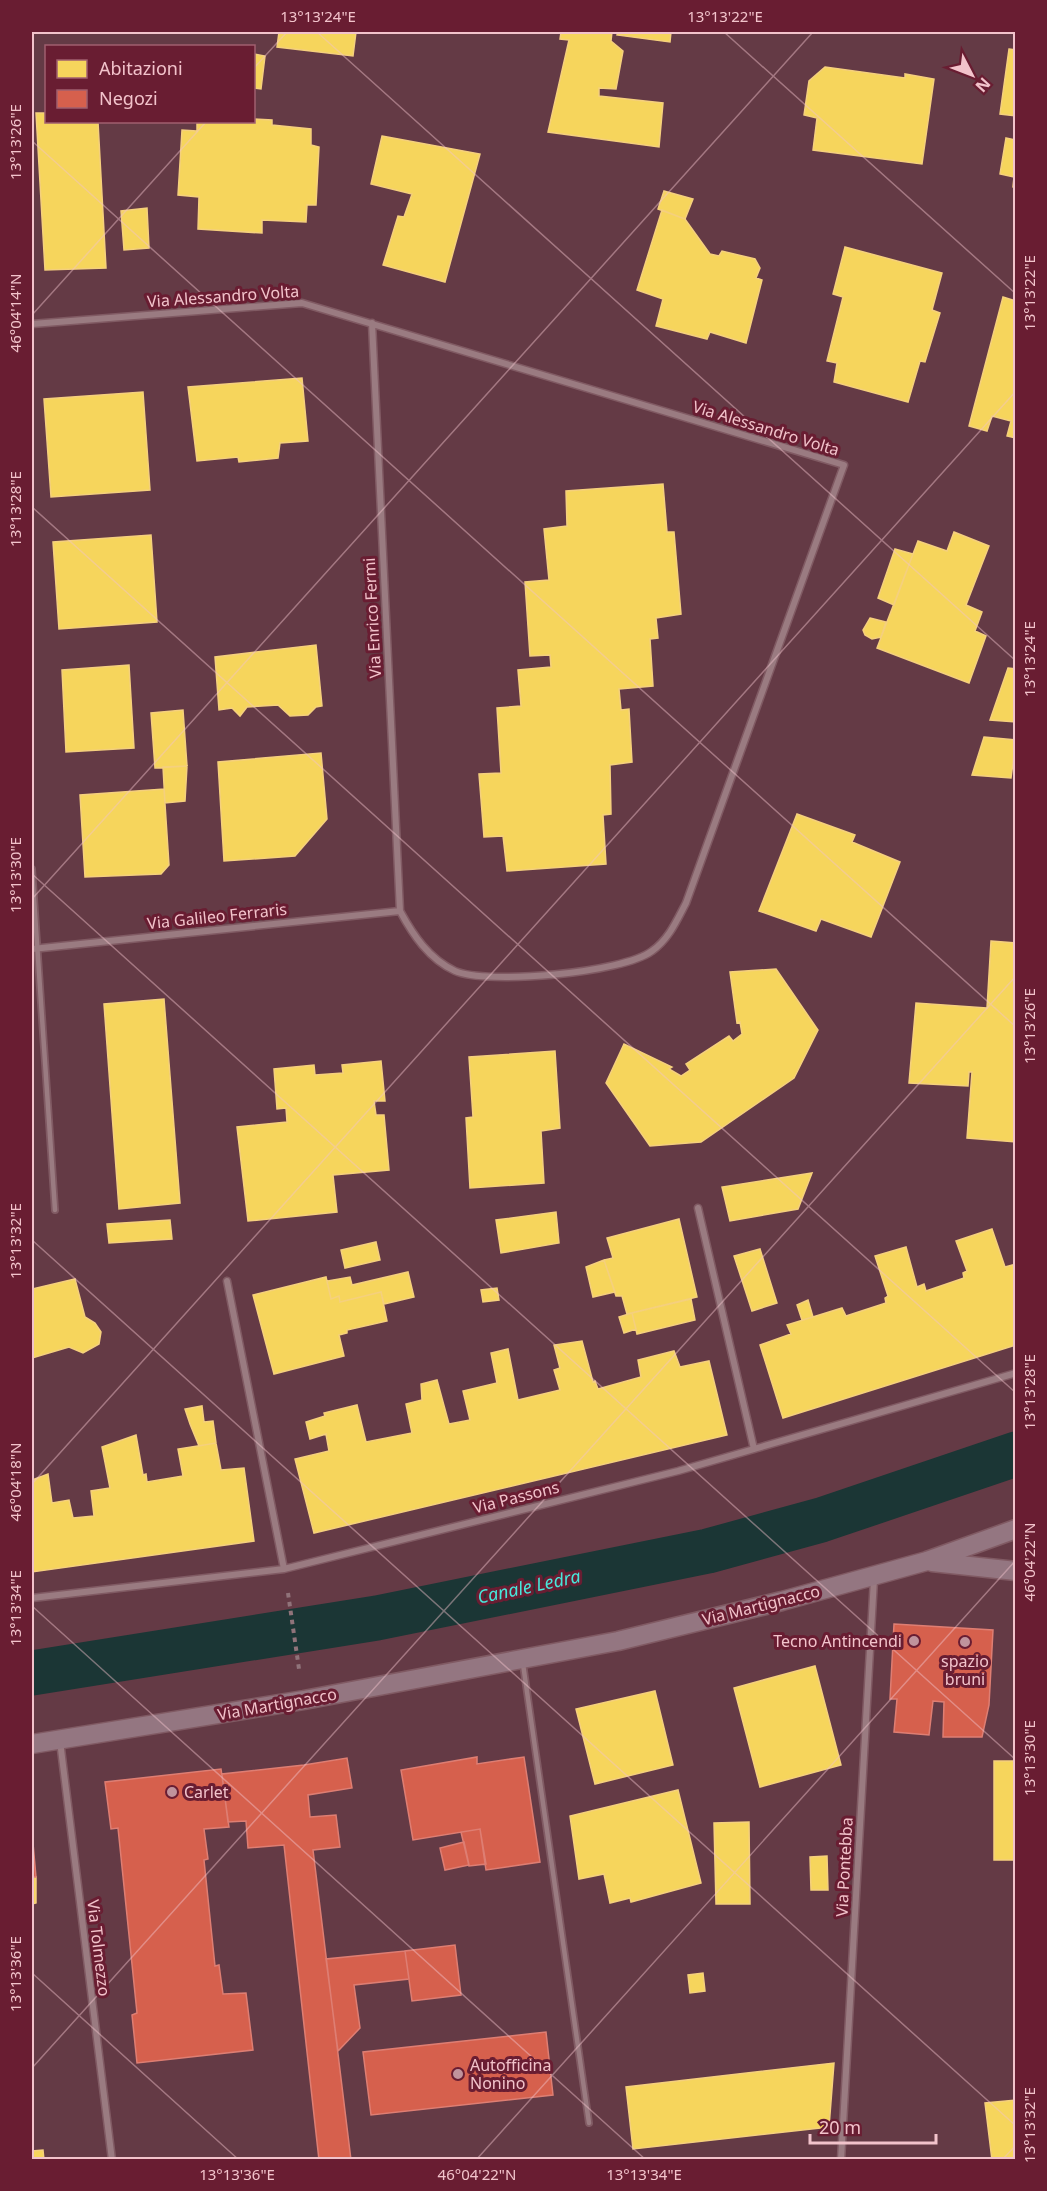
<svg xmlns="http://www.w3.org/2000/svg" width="1047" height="2191" font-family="'Noto Sans',sans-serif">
<rect width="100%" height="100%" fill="#643a45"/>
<path fill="#f6d55c" stroke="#f5d07d" stroke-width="1.5" d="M279,32H356L353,56L277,47Z
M561,32H612L611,41L623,51L616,89L599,88V96L663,103L659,147L548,132L569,40L560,39Z
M618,32H671L670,42L617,35Z
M1009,49L1016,50V116L1000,114Z
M254,54L265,56L261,89L254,88Z
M825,67L905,78V74L934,79L922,164L813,150L817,118L804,115L809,81Z
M36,113H46V122H98L106,268L45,270Z
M254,119L272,120V125L311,129V145L319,147L316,205H307L306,222L262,220V233L198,229L199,197L178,195L182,130L197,131V122H254Z
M382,136L480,154L445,282L383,265L398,216L404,217L412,194L371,184Z
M1006,138L1016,140V188L1013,187L1014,177L1000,174Z
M664,191L693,199L685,219L658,209Z
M147,208L149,248L124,250L121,211Z
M662,210L685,219L710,254L719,256L722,251L755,259L760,268L756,278L762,280L746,343L710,332L707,339L656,326L663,299L637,290Z
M845,247L942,273L932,310L940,313L925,362L920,361L908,402L834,382L837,363L827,361L843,297L833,294Z
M1003,297L1016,301V438L1007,436L1011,421L992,416L987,431L969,426Z
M302,378L308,441L280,443L278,458L239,462L238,457L197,461L188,387Z
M143,392L150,490L51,497L44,399Z
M663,484L667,532H674L681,614L656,618L658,638L650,639L653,686L619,689L621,710L629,709L632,762L610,765L611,814L603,815L606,864L507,871L503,836L484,837L479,774L501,773L497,708L521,706L518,670L551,667L550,655L530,656L525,582L549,580L544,529L567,526L566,491Z
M954,532L989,546L966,605L982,612L975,631L986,636L969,683L877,648L918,541L947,551Z
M151,535L157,622L59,629L53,542Z
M895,549L913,554L894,605L878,598Z
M870,618L886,622L881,637L872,639L865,635L863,630Z
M316,645L322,706L316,707L308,715L290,716L278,705L247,707L240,716L232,708L219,710L215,657Z
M129,665L134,748L66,752L62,670Z
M1008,668L1016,669V722L990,720Z
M183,710L187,766L155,768L151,713Z
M984,737L1016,740L1011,778L972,775Z
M321,753L327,819L295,856L224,861L218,762Z
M187,766L185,801L165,803L163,767Z
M164,789L169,865L161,874L85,877L80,795Z
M797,814L855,835L852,842L900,862L871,937L821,919L816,931L759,911Z
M991,941L1016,943V1142L967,1138L972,1072H969L968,1086L909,1083L916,1003L987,1008Z
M776,969L818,1030L794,1078L701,1142L650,1146L606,1083L624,1044L672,1067L669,1069L681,1076L690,1070L686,1064L729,1036L733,1041L742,1034L740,1022L737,1023L730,972Z
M164,999L180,1203L119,1209L104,1004Z
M555,1051L560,1128L541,1131L544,1183L470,1188L466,1118L473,1117L469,1057Z
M381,1061L385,1101H374L376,1115H384L389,1170L333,1175L337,1212L248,1221L237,1127L287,1122L286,1108L277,1109L274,1069L314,1065L315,1075L343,1073L342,1065Z
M812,1173L798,1209L730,1221L722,1187Z
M556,1212L559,1243L501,1253L496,1220Z
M679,1219L697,1297L627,1314L622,1296H616L604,1260L613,1258L607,1238Z
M170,1220L172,1239L109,1243L107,1224Z
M992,1229L1005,1267L1016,1264V1345L783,1418L760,1345L791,1334L787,1325L842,1308L846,1316L886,1303L885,1298L888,1296L875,1256L906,1247L917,1287L924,1284L926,1291L964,1278L963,1273L967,1271L956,1241Z
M376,1242L380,1260L345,1268L341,1250Z
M760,1249L777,1303L752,1311L734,1256Z
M604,1260L615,1292L593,1297L586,1267Z
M408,1272L414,1297L384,1304L381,1292L340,1302L339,1296L331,1299L327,1281L350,1277L352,1285Z
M326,1277L331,1299L339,1296L340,1302L381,1292L387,1321L347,1330V1333L339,1335L344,1356L274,1374L253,1295Z
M75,1279L85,1317L95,1323L101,1332L99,1344L83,1353L69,1347L32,1358V1289Z
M497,1288L499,1300L483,1302L481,1290Z
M691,1299L695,1320L637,1334L632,1313Z
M808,1300L813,1317L802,1320L797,1305Z
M632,1313L636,1329L624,1333L619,1317Z
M582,1341L593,1382L595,1381L598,1389L641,1377L638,1360L674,1351L680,1367L709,1361L727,1435L314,1533L295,1459L329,1451L326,1434L310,1439L306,1422L325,1416L324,1413L357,1405L366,1442L412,1433L406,1404L422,1400L421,1384L437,1380L449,1424L470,1420L463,1391L497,1383L491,1353L508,1349L518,1400L560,1390L554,1370L560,1368L554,1345Z
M202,1406L204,1422L213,1421L216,1443L199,1446L190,1424L185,1409Z
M136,1435L143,1475L146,1474L147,1482L183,1476L178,1449L216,1443L221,1470L244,1468L254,1541L32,1572V1480L48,1474L52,1503L69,1500L73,1518L94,1516L91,1491L110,1488L102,1447Z
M815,1666L841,1765L760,1787L734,1688Z
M655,1691L673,1765L595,1784L576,1709Z
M994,1761H1016V1860H994Z
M678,1790L701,1883L631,1902L630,1898L610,1903L604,1874L579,1879L570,1816Z
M749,1822L750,1904H716L714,1823Z
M827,1856L828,1890H811L810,1857Z
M32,1877H36V1903L32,1904Z
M703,1973L705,1991L690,1993L688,1975Z
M834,2063L829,2127L633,2149L626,2087Z
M1016,2100V2160H992L985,2103Z
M43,2150L44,2160H32V2151Z"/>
<path fill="#d6604d" stroke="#de7e73" stroke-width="1.5" d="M894,1624L993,1630L989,1705L982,1737H943L944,1702L933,1701L929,1735L894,1732L897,1699H890Z
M477,1757V1764L524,1757L540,1862L486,1870L480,1829L413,1840L401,1770Z
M347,1758L352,1788L308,1795L310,1817L336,1815L340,1847L313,1850L351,2160H319L284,1845L248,1848L246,1821L228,1822L222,1774L304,1765Z
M221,1769L229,1827L204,1829L208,1859L204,1860L215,1966L219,1965L223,1994L246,1993L253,2050L137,2063L132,2015L137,2013L118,1828L111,1829L105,1782Z
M480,1829L486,1864L469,1866L461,1832Z
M32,1832L36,1877H32Z
M464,1842L469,1865L445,1870L440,1848Z
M455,1945L461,1995L412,2001L405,1951Z
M405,1951L409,1979L354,1985L360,2028L338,2051L326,1959Z
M546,2032L553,2095L371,2115L363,2052Z"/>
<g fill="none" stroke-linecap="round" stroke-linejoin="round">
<path stroke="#1b3635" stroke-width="45" d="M32,1673L377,1618L708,1551L821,1520L1016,1454"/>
<g stroke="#805a63" stroke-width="8">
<path id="service" d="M32,869L55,1210
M523,1664L589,2123"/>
</g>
<g stroke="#805a63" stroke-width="9">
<path id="minor" d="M32,324L302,303L844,465L686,903C677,920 669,939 652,951C623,973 487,985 455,971C429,959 413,935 400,911L372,323
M32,949L400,911
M698,1208L754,1449
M227,1281L284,1569
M32,1598L284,1569L678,1471L1016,1373
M60,1741L112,2160
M841,2160L874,1579"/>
</g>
<g stroke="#805a63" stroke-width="21">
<path id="primary" d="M932,1562L1016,1571
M32,1744L304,1700L618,1641L782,1601L927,1561L1016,1529"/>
</g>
<path stroke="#90737a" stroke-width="4" stroke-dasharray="4.5 4.5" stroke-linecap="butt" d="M288,1593L299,1669"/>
<use href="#service" stroke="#9a7b81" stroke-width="4.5"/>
<use href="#minor" stroke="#9a7b81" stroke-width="6"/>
<use href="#primary" stroke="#947681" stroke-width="18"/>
</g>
<path fill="none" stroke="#f2c3cb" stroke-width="1.5" stroke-opacity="0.45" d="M317,32L1016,661M724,32L1016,294M254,68L287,32M32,141L1016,1027M32,315L206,122M32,507L1016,1393M32,874L1016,1760M32,899L813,32M32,1240L1016,2126M32,1484L1016,391M32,1606L646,2160M32,1973L239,2160M32,2068L1016,976M476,2160L1016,1560M1002,2160L1016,2145"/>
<g fill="#c0939c" stroke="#691d32" stroke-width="2">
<circle cx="914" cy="1641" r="6"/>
<circle cx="965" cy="1642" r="6"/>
<circle cx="172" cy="1792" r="6"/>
<circle cx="458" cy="2074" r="6"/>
</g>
<g text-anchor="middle" stroke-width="6" stroke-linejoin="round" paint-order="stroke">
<g font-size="16" fill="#f2c3cb" stroke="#691d32">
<text transform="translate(223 296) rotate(-4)" y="6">Via Alessandro Volta</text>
<text transform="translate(766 428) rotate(17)" y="6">Via Alessandro Volta</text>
<text transform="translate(372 618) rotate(-93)" y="6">Via Enrico Fermi</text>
<text transform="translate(217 916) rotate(-6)" y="6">Via Galileo Ferraris</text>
<text transform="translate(516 1497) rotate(-14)" y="6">Via Passons</text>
<text transform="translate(761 1605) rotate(-14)" y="6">Via Martignacco</text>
<text transform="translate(277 1704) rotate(-10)" y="6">Via Martignacco</text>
<text transform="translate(844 1867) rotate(-87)" y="6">Via Pontebba</text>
<text transform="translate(99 1948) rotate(83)" y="6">Via Tolmezzo</text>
</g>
<g font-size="16" fill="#f2c3cb" stroke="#691d32" text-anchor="start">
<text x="902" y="1647" text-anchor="end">Tecno Antincendi</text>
<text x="965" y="1667" text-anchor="middle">spazio<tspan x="965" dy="18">bruni</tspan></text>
<text x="184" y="1798">Carlet</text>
<text x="470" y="2071">Autofficina<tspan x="470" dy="18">Nonino</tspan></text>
</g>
<g font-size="18" font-style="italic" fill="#47e7db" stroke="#691d32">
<text transform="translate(529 1587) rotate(-12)" y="6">Canale Ledra</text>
</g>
</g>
<rect width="1047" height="2191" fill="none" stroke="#691d32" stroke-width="66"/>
<rect x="45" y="45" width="210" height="78" fill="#691d32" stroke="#a05f6f" stroke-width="1.5"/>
<rect x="57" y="60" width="30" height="18" fill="#f6d55c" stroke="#a05f6f" stroke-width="1.5"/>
<text x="99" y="75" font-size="18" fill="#f2c3cb">Abitazioni</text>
<rect x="57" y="90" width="30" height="18" fill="#d6604d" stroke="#a05f6f" stroke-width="1.5"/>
<text x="99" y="105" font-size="18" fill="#f2c3cb">Negozi</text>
<g transform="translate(972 75) rotate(132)" stroke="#691d32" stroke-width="4.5" paint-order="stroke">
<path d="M0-4.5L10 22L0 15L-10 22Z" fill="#f2c3cb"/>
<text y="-9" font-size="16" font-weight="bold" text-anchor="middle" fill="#f2c3cb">N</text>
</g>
<path d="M810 2134v9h126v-9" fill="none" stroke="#f2c3cb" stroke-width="3"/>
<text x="819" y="2134" font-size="18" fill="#f2c3cb" stroke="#691d32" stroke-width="4.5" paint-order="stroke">20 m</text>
<rect x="33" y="33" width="981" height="2125" fill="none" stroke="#f2c3cb" stroke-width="2"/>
<g font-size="15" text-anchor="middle" fill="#f2c3cb">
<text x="318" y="22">13°13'24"E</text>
<text x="725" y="22">13°13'22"E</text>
<text transform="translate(16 142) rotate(-90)" y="5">13°13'26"E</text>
<text transform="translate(1030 293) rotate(-90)" y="5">13°13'22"E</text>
<text transform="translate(16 313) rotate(-90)" y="5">46°04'14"N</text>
<text transform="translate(16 509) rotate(-90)" y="5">13°13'28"E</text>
<text transform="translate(1030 659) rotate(-90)" y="5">13°13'24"E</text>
<text transform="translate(16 875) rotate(-90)" y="5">13°13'30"E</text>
<text transform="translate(1030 1026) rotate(-90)" y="5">13°13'26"E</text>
<text transform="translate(16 1241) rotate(-90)" y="5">13°13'32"E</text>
<text transform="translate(1030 1392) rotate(-90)" y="5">13°13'28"E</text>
<text transform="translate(16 1482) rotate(-90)" y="5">46°04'18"N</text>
<text transform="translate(1030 1562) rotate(-90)" y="5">46°04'22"N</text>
<text transform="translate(16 1608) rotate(-90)" y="5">13°13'34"E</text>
<text transform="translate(1030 1758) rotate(-90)" y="5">13°13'30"E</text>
<text transform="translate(16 1974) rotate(-90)" y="5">13°13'36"E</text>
<text transform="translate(1030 2125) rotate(-90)" y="5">13°13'32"E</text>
<text x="237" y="2180">13°13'36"E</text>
<text x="477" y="2180">46°04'22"N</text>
<text x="644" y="2180">13°13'34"E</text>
</g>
</svg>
